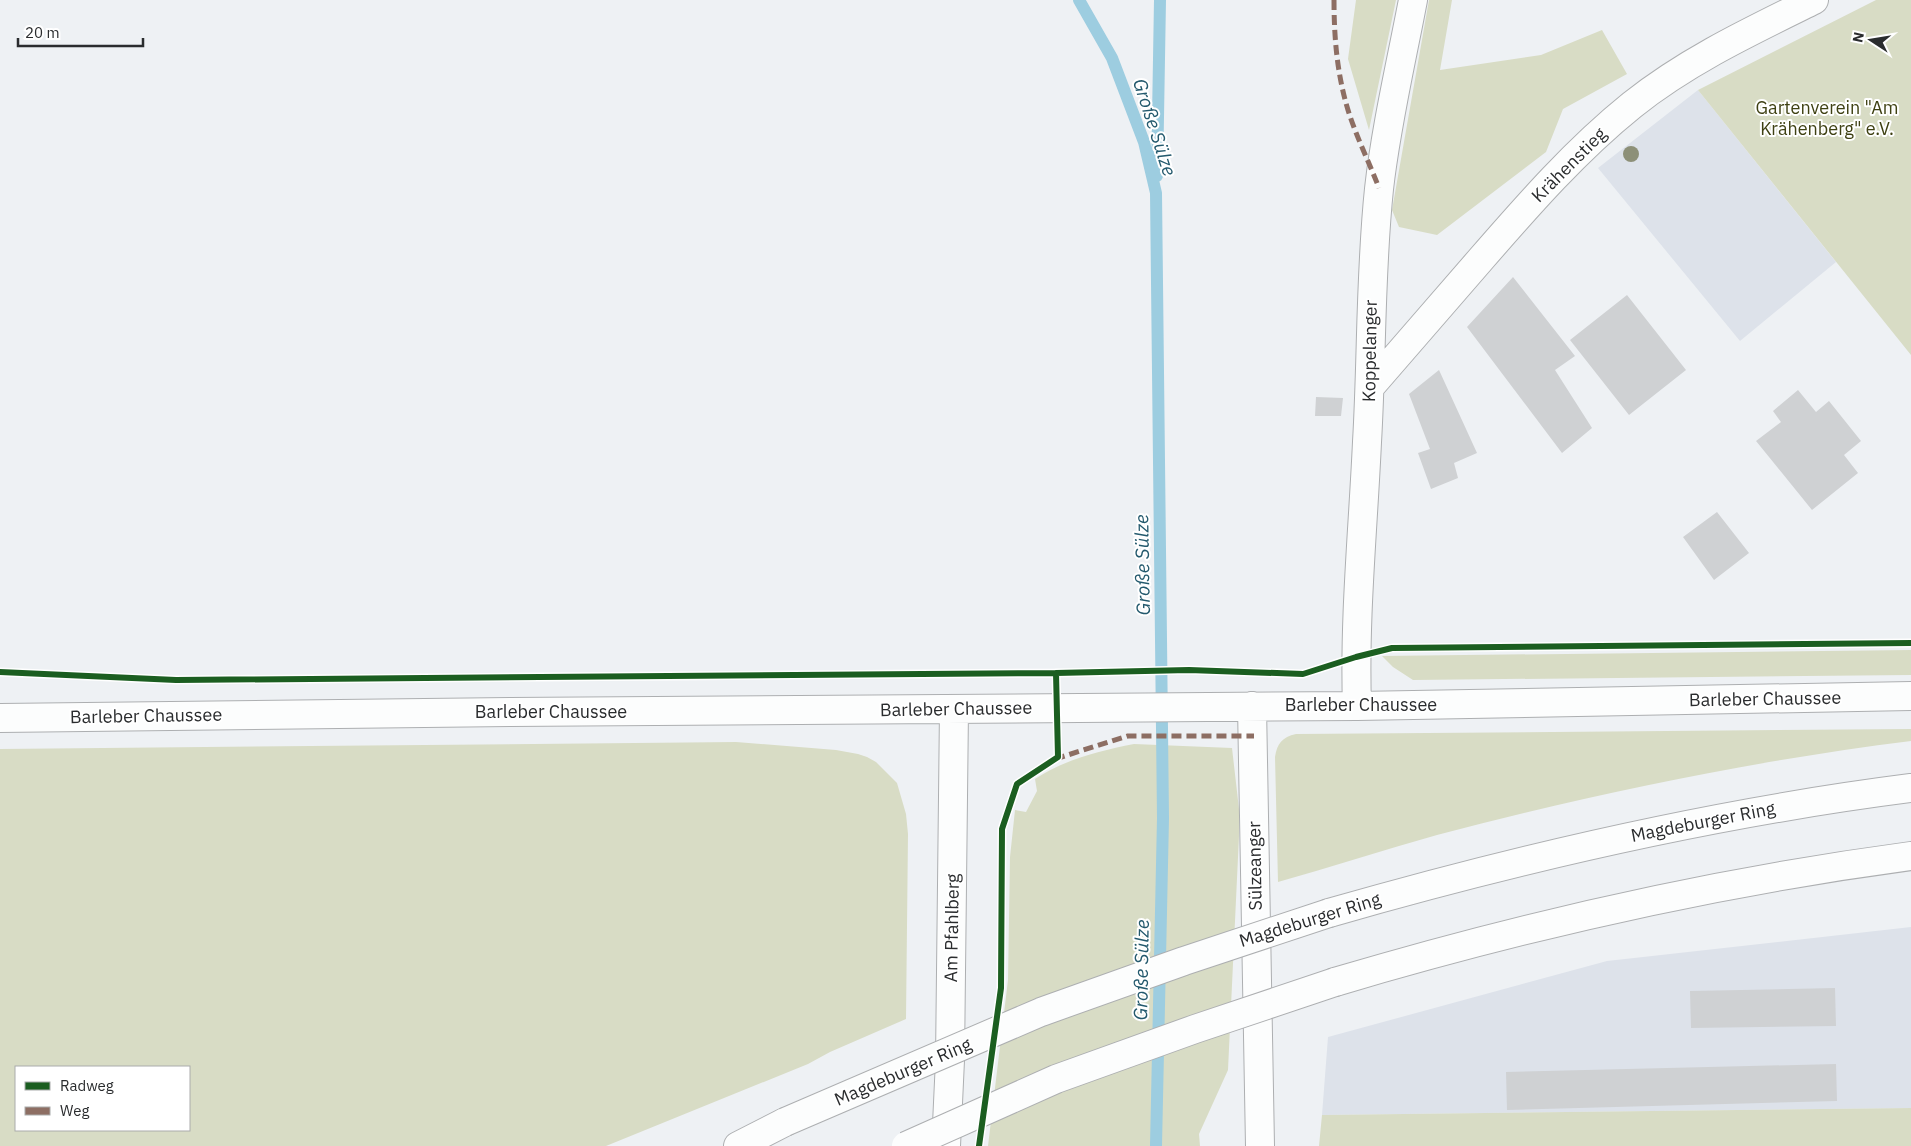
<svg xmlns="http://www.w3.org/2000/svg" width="1911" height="1146" font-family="'IBM Plex Sans',sans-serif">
<rect width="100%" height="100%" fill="#eef1f4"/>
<path fill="#dde2ea" d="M1698,90L1836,262L1740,341L1598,168Z
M1911,927V1108L1322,1115L1328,1037L1607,961Z"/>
<path fill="#d8dcc5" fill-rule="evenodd" d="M1356,0H1396L1369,130L1348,59Z
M1429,0H1452L1440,70L1541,55L1602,30L1627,74L1563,109L1546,152L1437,235L1399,227L1392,210Z
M1876,0H1911V355L1698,90Z
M1911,650V675L1413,680L1393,667L1382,656Z
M1911,729V741C1751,761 1593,794 1437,835C1384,850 1331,867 1278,882L1275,757C1277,744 1282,737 1296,734Z
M736,742L836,750L858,754L867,757L876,762L897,783L906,814L908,834L906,1019L830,1052L808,1064L606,1146H0V749ZM16,1067H189V1130H16Z
M1134,744L1232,748L1239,809V836L1228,1070L1199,1134L1200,1146H988L1008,980L1010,857L1015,810L1026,812L1037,791L1035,779C1066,759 1099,751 1134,744Z
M1911,1108V1146H1319L1322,1115Z"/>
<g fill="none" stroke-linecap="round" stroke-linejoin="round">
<path stroke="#9dcde0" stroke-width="12" d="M1079,0L1112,58L1144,142L1156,193L1163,818L1156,1146
M1157,176L1160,0"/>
</g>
<path fill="#cfd1d3" d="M1513,277L1575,356L1555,370L1592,428L1562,453L1467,327Z
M1627,295L1686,370L1629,415L1570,340Z
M1439,370L1477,453L1454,463L1458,478L1431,489L1418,453L1430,449L1409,394Z
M1798,390L1816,412L1829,401L1861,441L1844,455L1858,473L1812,510L1756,441L1781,422L1773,411Z
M1316,397L1343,398L1341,416H1315Z
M1717,512L1749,553L1714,580L1683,537Z
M1835,988L1836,1026L1691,1028L1690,991Z
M1836,1064L1837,1101L1507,1110L1506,1072Z"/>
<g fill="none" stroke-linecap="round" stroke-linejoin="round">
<g stroke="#adafb1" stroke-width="30">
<path id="minor" d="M1370,387C1407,344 1444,302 1481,259C1528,205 1576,150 1632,105C1687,61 1751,31 1814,0
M1252,706L1260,1146
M1357,706C1354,618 1363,530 1367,442C1372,358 1370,274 1379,189C1386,126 1401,63 1413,0
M0,718L510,712L1357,706L1911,696
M946,1146L950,1060L954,709"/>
</g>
<g stroke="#adafb1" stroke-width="30">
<path id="highway" d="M1329,913C1520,858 1714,813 1911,788
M1335,982C1523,926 1716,882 1911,856
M738,1146L785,1122"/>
</g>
<use href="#minor" stroke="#fcfdfd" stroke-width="28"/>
<use href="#highway" stroke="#fcfdfd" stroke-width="28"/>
<g stroke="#adafb1" stroke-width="30" stroke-linecap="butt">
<path id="highway-bridge" d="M785,1122L1041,1012L1184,961L1329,913
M906,1146L1056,1079L1195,1029L1335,982"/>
</g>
<use href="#highway-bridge" stroke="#fcfdfd" stroke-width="28"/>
<path stroke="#8d6e63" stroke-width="5" stroke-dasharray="10 5" stroke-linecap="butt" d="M1334,0C1334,37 1337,74 1348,110C1356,136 1369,162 1379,188
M1055,759L1128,736H1254"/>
<g stroke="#fff" stroke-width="9">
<path id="cycleway" d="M0,672L176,680L1056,673L1189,670L1303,674L1356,657L1392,648L1911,643
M979,1146L1001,988L1002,829L1017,784L1058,757L1056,673"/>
</g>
<use href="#cycleway" stroke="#1b5e20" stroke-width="6"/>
</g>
<circle fill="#8d9078" cx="1631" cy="154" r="8"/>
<g text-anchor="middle" stroke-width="4" stroke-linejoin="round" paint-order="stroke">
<g font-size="18" fill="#3e4012" stroke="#fff">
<text x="1827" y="114">Gartenverein "Am<tspan x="1827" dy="21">Krähenberg" e.V.</tspan></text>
</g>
<g font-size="18" fill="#2a2c2e" stroke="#fff">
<text transform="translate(1569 165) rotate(-45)" y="6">Krähenstieg</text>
<text transform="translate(1370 351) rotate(-89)" y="6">Koppelanger</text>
<text transform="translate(1765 699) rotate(-1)" y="6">Barleber Chaussee</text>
<text x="1361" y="711">Barleber Chaussee</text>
<text transform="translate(956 709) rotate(-1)" y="6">Barleber Chaussee</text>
<text x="551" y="718">Barleber Chaussee</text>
<text transform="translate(146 716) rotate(-1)" y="6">Barleber Chaussee</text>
<text transform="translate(1703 822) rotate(-11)" y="6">Magdeburger Ring</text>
<text transform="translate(1255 866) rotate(-91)" y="6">Sülzeanger</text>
<text transform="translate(1310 920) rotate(-17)" y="6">Magdeburger Ring</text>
<text transform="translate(952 928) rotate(-89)" y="6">Am Pfahlberg</text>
<text transform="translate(903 1072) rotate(-23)" y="6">Magdeburger Ring</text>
</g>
<g font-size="19" font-style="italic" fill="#23596d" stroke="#fff">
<text transform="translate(1155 127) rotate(72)" y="7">Große Sülze</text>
<text transform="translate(1142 565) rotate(-91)" y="7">Große Sülze</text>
<text transform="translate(1141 970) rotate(-89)" y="7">Große Sülze</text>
</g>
</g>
<rect x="15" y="1066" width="175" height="65" fill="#ffffff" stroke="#aaabab"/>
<rect x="25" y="1082" width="25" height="8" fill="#1b5e20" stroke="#aaabab"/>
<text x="60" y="1091" font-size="15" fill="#2a2c2e">Radweg</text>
<rect x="25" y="1107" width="25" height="8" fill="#8d6e63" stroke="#aaabab"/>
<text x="60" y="1116" font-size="15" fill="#2a2c2e">Weg</text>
<g transform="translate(1871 40) rotate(282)" stroke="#ffffff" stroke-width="4" paint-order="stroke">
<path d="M0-4L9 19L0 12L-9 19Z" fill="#2a2c2e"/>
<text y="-8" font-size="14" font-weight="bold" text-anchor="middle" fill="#2a2c2e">N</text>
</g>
<path d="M18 38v8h125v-8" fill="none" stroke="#2a2c2e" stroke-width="2.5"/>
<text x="25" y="38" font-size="15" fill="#2a2c2e" stroke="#ffffff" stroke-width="4" paint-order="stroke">20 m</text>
</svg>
